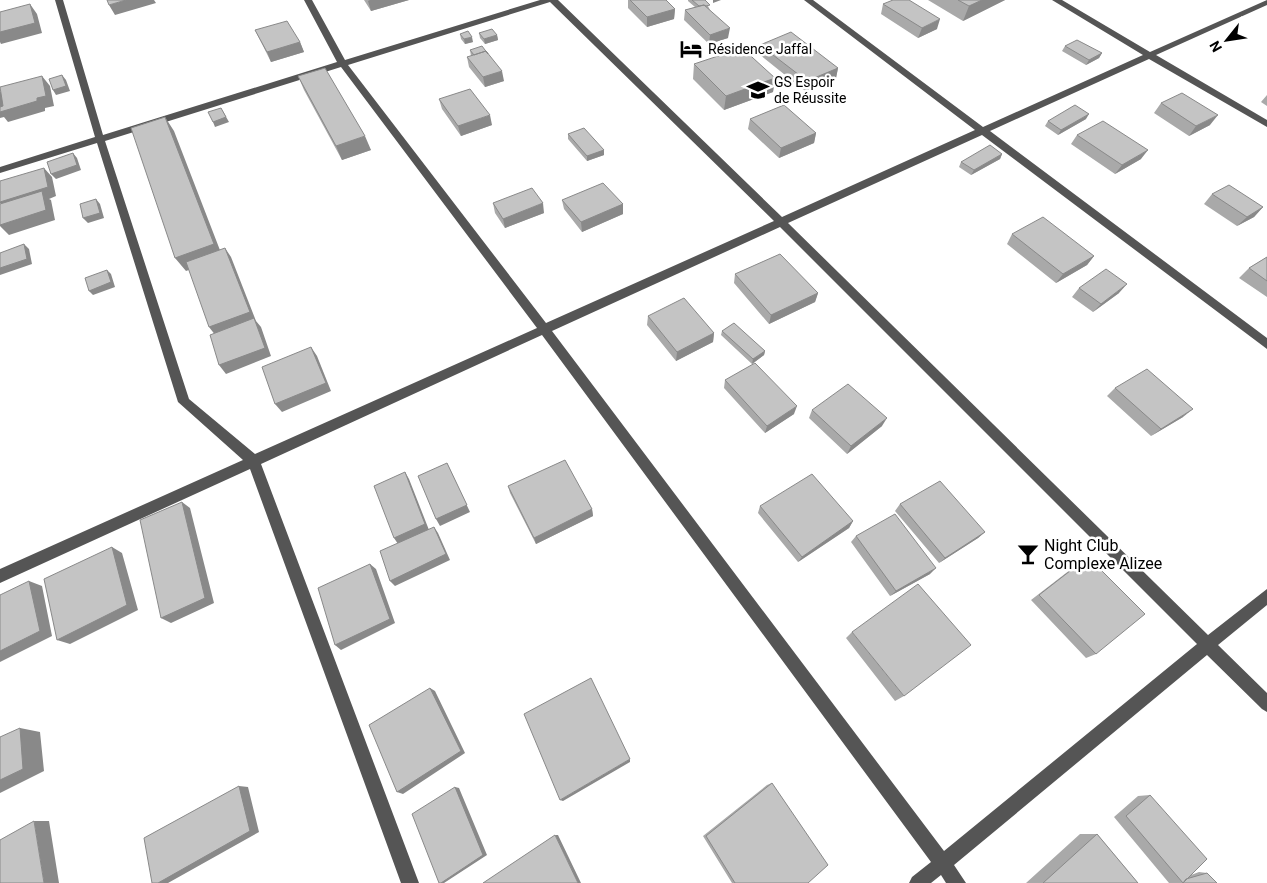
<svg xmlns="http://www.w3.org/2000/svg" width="1267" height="883" font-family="Roboto,sans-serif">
<rect width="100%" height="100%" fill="#fff"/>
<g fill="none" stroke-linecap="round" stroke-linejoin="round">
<path fill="#555" fill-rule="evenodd" d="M55,0H63L103,135L337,62L304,0H312L345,60L540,0H558L782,217L975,130L804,0H813L983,127L1143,55L1052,0H1062L1150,52L1267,0V5L1156,55L1267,120V127L1149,59L990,131L1267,338V349L982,135L788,223L1208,635L1267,589V605L1218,645L1267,693V712L1262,709L1207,655L954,865L966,883H946L941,875L931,883H909L912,877L931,862L542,335L261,464L419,883H401L250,469L0,583V569L243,460L178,402L97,143L0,173V167L95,137ZM550,2L774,221L546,323L348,65ZM341,67L537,328L255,454L189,399L105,141ZM780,227L1197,644L944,851L552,331Z"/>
</g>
<path fill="#a9a9a9" d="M364,0H409L371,11Z
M628,0H666L675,9L674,19L647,27L628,8Z
M688,0H705L710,10L728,38L709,44L684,20L685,10L695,7L688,1Z
M928,0H1005L963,21Z
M883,4L937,29L918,38L881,14Z
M255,30L300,42L304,52L271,62Z
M479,33L497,35L498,40L485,44L480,38Z
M460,34L473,42L465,44L461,39Z
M760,45L838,68L836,78L805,91L759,54Z
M1065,46L1102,53L1099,58L1086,65L1062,51Z
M470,50L504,81L485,87L469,67L467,57L471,56Z
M694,64L775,78L773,92L724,110L693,79Z
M298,76L371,150L342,160L304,90Z
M1267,95V106L1261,102Z
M439,99L492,125L461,136L442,109Z
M1161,103L1210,125L1189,136L1154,113Z
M750,119L816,133L814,143L779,158L748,129Z
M1086,119L1058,135L1045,126L1048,121Z
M568,134L604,150V155L587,161L568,139Z
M1077,135L1141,159L1115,174L1071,144Z
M1002,154L1000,159L971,175L959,167L961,162Z
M1212,194L1263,207L1254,217L1237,226L1204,204Z
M562,200L623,204V214L582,232L564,209Z
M493,203L544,213L505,228L495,213Z
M1012,234L1094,256L1087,265L1056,283L1007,244Z
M1267,257V297L1239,278L1249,268Z
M735,274L818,293L815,302L769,324L734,283Z
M1079,288L1119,293L1093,312L1072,297Z
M648,316L714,333L713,342L676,361L647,325Z
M722,331L765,351L764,355L752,364L721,335Z
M725,380L794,414L765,433L724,388Z
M1115,388L1183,417L1151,436L1107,396Z
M812,410L882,426L847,454L809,418Z
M508,486L592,509L593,516L536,544L510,493Z
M900,504L985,532L978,538L939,563L895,511Z
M760,506L853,521L849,528L798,562L758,513Z
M856,536L930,574L890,596L851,542Z
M1088,557L1096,654L1086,658L1031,600L1079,563Z
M852,632L904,696L895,701L846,638Z
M772,783L808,883H732L703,836L767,785Z
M1150,795L1191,875L1199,872L1207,873L1217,883H1169L1114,817L1138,796Z
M1080,834H1097L1138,883H1026Z"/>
<path fill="#898989" d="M126,0H154L156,3L115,15L109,5Z
M370,0H409L371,11L368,1Z
M713,0H721L713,3Z
M982,0H1005L963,21L969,6Z
M30,4L37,14L42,33L1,44L0,42V32Z
M675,9L674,19L647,27V17Z
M940,19L937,29L918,38L922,28Z
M730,28L728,38L709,44L710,35Z
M497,35L498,40L485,44L484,39Z
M472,37L473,42L465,44L464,39Z
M300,42L304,52L271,62L267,52Z
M1102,53L1099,58L1086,65L1089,60Z
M838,68L836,78L805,91L807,81Z
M502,71L504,81L485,87L483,77Z
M62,75L66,80L70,91L56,95L53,90Z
M42,76L50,86L54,106L45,108V111L8,122L4,117L0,118V91L7,99L37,98Z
M775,78L773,92L724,110L726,96Z
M221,108L229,122L215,127L213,122Z
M1089,114L1086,119L1058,135L1061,130Z
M490,115L492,125L461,136L458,126Z
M1218,115L1210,125L1189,136L1196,126Z
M165,117L174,131L223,258L186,271L175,258Z
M816,133L814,143L779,158L781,148Z
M365,136L371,150L342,160L336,146Z
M604,150V155L587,161V156Z
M1148,150L1141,159L1115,174L1122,165Z
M73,153L77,158L81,170L56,179L51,174Z
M1002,154L1000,159L971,175L974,170Z
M44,168L52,177L56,196L49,199L51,200L55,220L9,235L0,226V225L8,211L0,203V202Z
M96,199L100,204L104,218L88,223L83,218Z
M543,203L544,213L505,228L503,219Z
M623,204V214L582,232L581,222Z
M1263,207L1254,217L1237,226L1247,217Z
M24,244L29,249L32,264L0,275V268Z
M225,248L231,257L256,321L261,327L271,356L226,374L219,365L216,336L209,327Z
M1094,256L1087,265L1056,283L1063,274Z
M107,270L111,274L115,287L93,295L89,291Z
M1127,284L1119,293L1093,312L1101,304Z
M818,293L815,302L769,324L771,315Z
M714,333L713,342L676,361L677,352Z
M311,347L317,356L331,391L282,412L275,404Z
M765,351L764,355L752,364L753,359Z
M797,406L794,414L765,433L767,426Z
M1193,409L1183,417L1151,436L1161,429Z
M887,418L882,426L847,454L851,446Z
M447,463L470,512L440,526L436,519Z
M405,472L409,479L429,530L398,544L394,538Z
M182,502L190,508L214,603L171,623L161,618Z
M592,509L593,516L536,544L534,538Z
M853,521L849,528L798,562L802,557Z
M434,527L438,533L450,560L395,586L390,581Z
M985,532L978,538L939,563L945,558Z
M112,547L122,553L138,610L70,644L57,640Z
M370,564L376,569L395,623L341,650L335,645Z
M936,568L930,574L890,596L896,591Z
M29,581L42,586L52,636L0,662V651Z
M430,688L435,691L465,753L403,794L397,792Z
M20,728L40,732L44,771L0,793V780Z
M630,759V762L563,801L560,800Z
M239,786L248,787L259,832L168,883H158Z
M455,787L459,788L487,855L444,883H441Z
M34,821H49L59,883H44Z
M555,835H558L581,883H578Z"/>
<path fill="#c4c4c4" stroke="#898989" d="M107,0H126L109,5Z
M630,0H666L675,9L647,17Z
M692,0H705L710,5L706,6L704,5L699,6Z
M893,0H909L940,19L922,28L883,4Z
M958,0H982L969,6Z
M30,4L35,23L0,32V12Z
M704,5L730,28L710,35L685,10Z
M287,21L300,42L267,52L255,30Z
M492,29L497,35L484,39L479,33Z
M468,31L472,37L464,39L460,34Z
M791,32L838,68L807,81L760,45Z
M1077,40L1102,53L1089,60L1065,46Z
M482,46L488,54L486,51L474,55L470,50Z
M742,48L775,78L726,96L694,64Z
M486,51L502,71L483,77L467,57Z
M325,68L365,136L336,146L298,76Z
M62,75L66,86L53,90L49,79Z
M42,76L46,96L37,98V101L0,112V107L3,106L0,87Z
M470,89L490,115L458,126L439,99Z
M1182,93L1218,115L1196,126L1161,103Z
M784,105L816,133L781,148L750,119Z
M1075,105L1089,114L1061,130L1048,121Z
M221,108L226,117L213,122L208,112Z
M165,117L214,244L175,258L131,128Z
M1103,121L1148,150L1122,165L1077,135Z
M584,128L604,150L587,156L568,134Z
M990,145L1002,154L974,170L961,162Z
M73,153L77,165L51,174L47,162Z
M44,168L48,187L0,202V181Z
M603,183L623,204L581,222L562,200Z
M1229,185L1263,207L1247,217L1212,194Z
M532,188L543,203L503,219L493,203Z
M42,191L46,210L0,225V204Z
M96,199L100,213L83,218L80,204Z
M1043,217L1094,256L1063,274L1012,234Z
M24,244L27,259L0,268V253Z
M225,248L250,312L209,327L186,262Z
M780,254L818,293L771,315L735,274Z
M1267,257V281L1249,268Z
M1106,269L1127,284L1101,304L1079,288Z
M107,270L111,282L89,291L85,278Z
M684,298L714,333L677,352L648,316Z
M254,318L265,348L219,365L210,335Z
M734,323L765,351L753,359L722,331Z
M311,347L326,383L275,404L262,367Z
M755,363L797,406L767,426L725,380Z
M1147,369L1193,409L1161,429L1115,388Z
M848,384L887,418L851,446L812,410Z
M565,460L592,509L534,538L508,486Z
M447,463L467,505L436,519L418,476Z
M405,472L425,524L394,538L374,486Z
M812,474L853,521L802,557L760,506Z
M940,481L985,532L945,558L900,504Z
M182,502L205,598L161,618L140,520Z
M895,514L936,568L896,591L856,536Z
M434,527L446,554L390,581L380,551Z
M112,547L127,605L57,640L44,579Z
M1088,557L1145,614L1096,654L1039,595Z
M370,564L390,619L335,645L318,588Z
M29,581L40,631L0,651V595Z
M918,584L971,645L904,696L852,632Z
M591,678L630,759L560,800L524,714Z
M430,688L461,751L397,792L369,725Z
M20,728L23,769L0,780V737Z
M772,783L828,865L808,883H735L706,836Z
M239,786L250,831L158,883H152L144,838Z
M455,787L483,855L441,883H439L412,814Z
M1150,795L1207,859L1183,883L1126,816Z
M34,821L44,883H0V840Z
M1097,834L1138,883H1043Z
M555,835L578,883H483Z
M1207,873L1217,883H1183L1186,879Z"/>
<defs>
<g id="hotel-bare" transform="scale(1.725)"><path d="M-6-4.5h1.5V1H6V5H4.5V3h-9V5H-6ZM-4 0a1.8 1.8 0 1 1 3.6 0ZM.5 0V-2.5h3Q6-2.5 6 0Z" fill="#000" stroke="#fff" stroke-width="2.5" paint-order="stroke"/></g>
<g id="school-bare" transform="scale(1.725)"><path d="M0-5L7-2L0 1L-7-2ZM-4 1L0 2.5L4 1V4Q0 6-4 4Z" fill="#000" stroke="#fff" stroke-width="2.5" paint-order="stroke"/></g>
<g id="bar-bare" transform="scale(1.725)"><path d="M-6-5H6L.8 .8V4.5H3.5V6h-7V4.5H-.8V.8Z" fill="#000" stroke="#fff" stroke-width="2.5" paint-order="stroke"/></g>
</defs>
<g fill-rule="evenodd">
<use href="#hotel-bare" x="691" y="49"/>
<use href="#school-bare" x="758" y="90"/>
<use href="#bar-bare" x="1028" y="554"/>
</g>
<g text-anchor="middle" stroke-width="5" stroke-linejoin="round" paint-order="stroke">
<g font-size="14" fill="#000" stroke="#fff" text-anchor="start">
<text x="708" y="54">Résidence Jaffal</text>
<text x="774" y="87">GS Espoir<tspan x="774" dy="16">de Réussite</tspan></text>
</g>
<g font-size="16" fill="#000" stroke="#fff" text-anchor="start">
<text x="1044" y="551">Night Club<tspan x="1044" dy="18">Complexe Alizee</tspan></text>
</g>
</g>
<g transform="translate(1227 40) rotate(240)" stroke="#ffffff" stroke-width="4" paint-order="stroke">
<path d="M0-4L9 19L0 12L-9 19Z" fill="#000000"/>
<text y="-8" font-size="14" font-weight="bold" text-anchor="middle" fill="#000000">N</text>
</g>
</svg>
